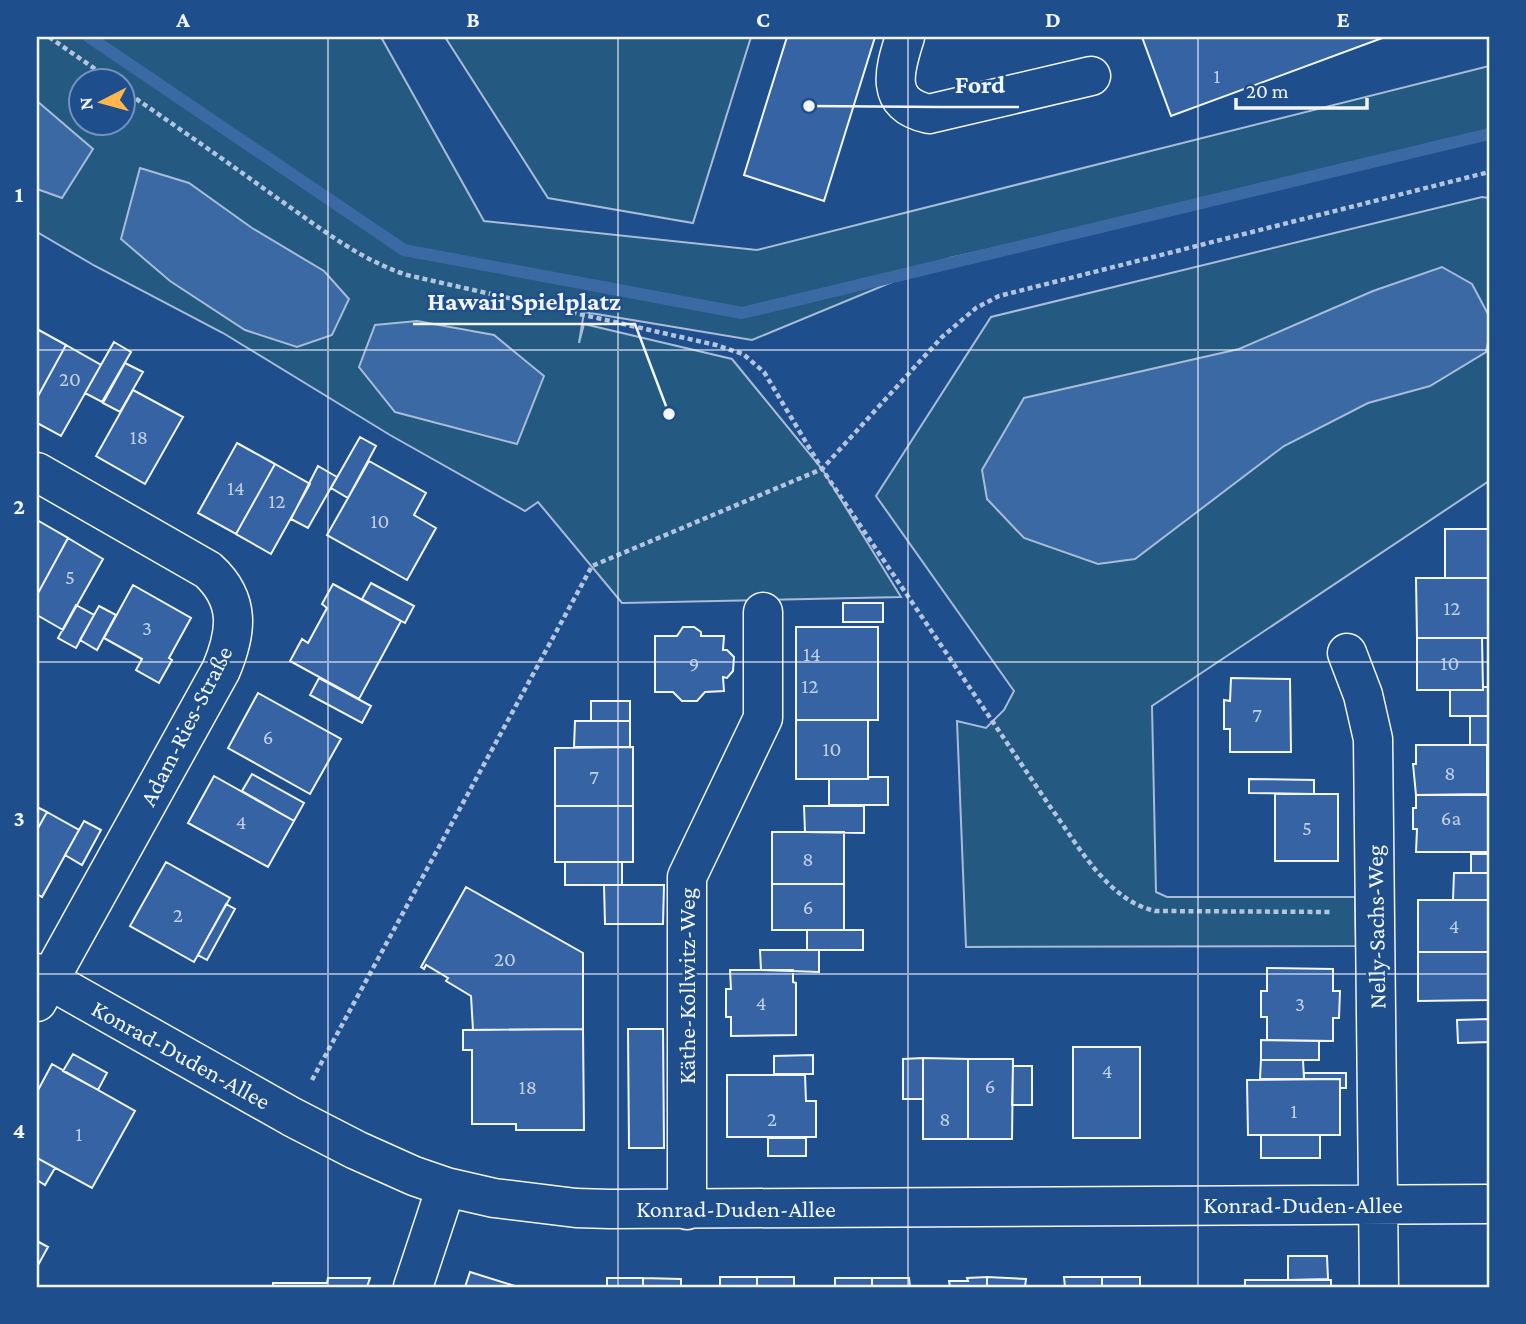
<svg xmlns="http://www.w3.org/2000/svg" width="1526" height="1324" font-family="'Crimson Pro',serif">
<rect width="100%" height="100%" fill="#1f4e8c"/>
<path fill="#245a82" stroke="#a8bbd7" stroke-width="2" fill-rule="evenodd" d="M37,37H381L484,221L757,250L1489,66V137L950,258L752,340L584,312L579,343L584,324L732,359L822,469L901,597L622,603L538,502L525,511L390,435L223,333L95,266L37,232ZM80,80H122V122H80Z
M445,37H751L693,223L548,198Z
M1482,197L1489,198V481L1152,706L1156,892L1167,897H1355L1356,946L966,947L957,721L986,728L1004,710L1014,691L876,496L991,317Z"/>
<path fill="#3b69a3" stroke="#a8bbd7" stroke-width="2" d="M37,101L93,149L62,198L37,189Z
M140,168L189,183L252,228L324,271L349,299L332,335L297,347L245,330L170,281L121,239Z
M1442,267L1472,284L1489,316V337L1486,352L1430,386L1368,403L1284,446L1135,559L1098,564L1024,538L987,499L982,470L1024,398L1239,349L1373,291Z
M417,321L494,335L544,376L517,444L395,412L359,367L375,325Z"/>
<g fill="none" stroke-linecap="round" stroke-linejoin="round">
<path stroke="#3b69a3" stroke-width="12" d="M89,37L404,250L742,313L1489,134"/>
</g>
<path fill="#3563a3" stroke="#f2f6ff" stroke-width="2" d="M787,37H875L824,201L744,175Z
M1142,37H1385L1171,116Z
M37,329L66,345L37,398Z
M114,342L131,352L102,402L85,393Z
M66,345L101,365L61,436L37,423V398Z
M125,363L143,372L120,412L103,403Z
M133,390L183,417L145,484L96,456Z
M360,437L376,446L348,498L331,488Z
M237,443L275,464L236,534L198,513Z
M369,461L426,493L414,515L436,528L407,580L327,535Z
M275,464L310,484L271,554L236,534Z
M318,466L337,477L308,528L291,519Z
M37,520L68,538L37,595Z
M1445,529H1488V578H1445Z
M68,538L103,559L63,630L37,615V595Z
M1416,578H1488V638H1417Z
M371,583L414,606L405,623L362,599Z
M333,584L401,621L359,699L290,661L302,639L308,643L327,608L322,604Z
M133,585L191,618L169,658L172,660L159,683L136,670L142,659L104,638Z
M843,603H883V622H843Z
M76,605L94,615L76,648L58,638Z
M99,606L116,615L97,650L80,640Z
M683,627H694L701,632V636H724L723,650H727L734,657L733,671L727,678L723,677L724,691L705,692L697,701H682L673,692H655V636H677Z
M796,627H878V720H796Z
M1417,638H1482L1483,690H1417Z
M319,678L371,706L362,723L310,695Z
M1231,678L1290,679L1291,752H1230V729H1224V700L1230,701Z
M1483,687H1489V716H1450V690H1483Z
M258,693L341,739L310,794L228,748Z
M591,701H630V721H591Z
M1470,716H1489V745H1470Z
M796,720H868V779H796Z
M575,721H630V747H574Z
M1416,745H1487V795H1416L1413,764H1416Z
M633,747V806H555V748Z
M252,774L304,803L294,821L242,791Z
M214,776L294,821L268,867L188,823Z
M869,777H888V805H829V779H868Z
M1249,779L1314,780V794L1249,793Z
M1275,794H1338V861H1275Z
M1487,794H1489V852H1416L1417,829H1413V808H1416V795Z
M555,806H633V862H555Z
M804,806H864V833L805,832Z
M37,807L47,812L37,830Z
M47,812L79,830L42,897L37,894V830Z
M84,821L101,830L82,865L65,855Z
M772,832H844V884H772Z
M1471,854H1489V873H1471Z
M166,862L230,898L194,962L130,926Z
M565,862H622V885H565Z
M1454,873H1489V900H1453Z
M772,884H844V930H772Z
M604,885H664L663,924H605Z
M466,887L583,953V1029L473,1030L471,996L446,981L448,978L426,965L424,969L421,967Z
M1418,900H1489V952H1418Z
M226,904L235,909L207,960L198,955Z
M807,930H863V950H807Z
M760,950H819V972L761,970Z
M1418,952H1489V1000L1418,1001Z
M1267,968L1333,969V991H1340L1339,1018H1333V1041L1267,1040V1017H1261V991H1267Z
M730,970H793V982L796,983V1035L731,1036V1017H726V989H731Z
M1489,1019V1042L1458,1043L1457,1020Z
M583,1029L584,1130H516V1124H472V1050H463V1030Z
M628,1029H663L664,1148H629Z
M1261,1040L1319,1041V1060H1261Z
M1073,1047H1140V1138H1073Z
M73,1054L107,1073L98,1090L63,1071Z
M813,1055V1074H774V1056Z
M923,1058L968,1059V1139H923Z
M923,1058V1099H903V1059Z
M968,1059H1013L1012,1139H968Z
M1261,1060H1303L1304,1079H1260Z
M52,1064L135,1111L92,1188L37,1158V1092Z
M1013,1066H1032V1105H1012Z
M1304,1073H1346V1088H1340V1079H1304Z
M727,1075H805L806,1101H816V1137H727Z
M1340,1079V1135H1248L1247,1080Z
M1261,1135H1320V1158H1261Z
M768,1138H806V1156H768Z
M37,1158L55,1168L45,1185L37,1180Z
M37,1241L48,1247L37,1267Z
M1288,1256H1327L1328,1279L1288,1280Z
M470,1272L518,1287H465Z
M720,1277H757V1287H720Z
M757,1277H794V1287H757Z
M987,1277V1287H950L949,1281H968L967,1278Z
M987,1277L1026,1279L1025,1287H987Z
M1064,1277H1102V1287H1065Z
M1102,1277H1140V1287H1102Z
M328,1278H370L367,1287H273V1283H327Z
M607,1278H643V1287H607Z
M643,1278L681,1279V1287H643Z
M835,1278H872V1287H835Z
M872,1278H909L910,1287H872Z
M1245,1280H1331V1287H1245Z"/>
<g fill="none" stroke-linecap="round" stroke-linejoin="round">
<g stroke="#f2f6ff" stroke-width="41">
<path id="minor" d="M905,37C894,71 884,104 929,114L1091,76
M37,472L208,570C241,600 237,632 221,670L37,1002
M1347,653L1363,695L1373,739L1379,1287
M37,973L292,1117L356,1150L414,1176L446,1187L494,1198L576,1208L610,1209L1489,1204
M687,1210V877L763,718V612
M413,1287L446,1187"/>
</g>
<path stroke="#b3c4dc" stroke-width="4.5" stroke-dasharray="5 3.5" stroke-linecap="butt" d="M49,37L111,80
M122,89C174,125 226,161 277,198C319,227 358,259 407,275L716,345L743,354L764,372L822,469L1051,808C1078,845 1107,900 1155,911L1332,912
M312,1080L592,566L822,469L942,337L976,308L999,296L1489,172"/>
<use href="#minor" stroke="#1f4e8c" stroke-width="38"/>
</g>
<path fill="none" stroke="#f2f6ff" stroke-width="2" stroke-opacity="0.55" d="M328,37V1287M618,37V1287M908,37V1287M1198,37V1287M37,350H1489M37,662H1489M37,974H1489"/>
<g text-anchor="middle" stroke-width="5" stroke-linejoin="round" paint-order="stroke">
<g font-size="21" fill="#c3d1e8">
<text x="1217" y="83">1</text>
<text x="70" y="386">20</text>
<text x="139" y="444">18</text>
<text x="236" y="495">14</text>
<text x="277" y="508">12</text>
<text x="380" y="528">10</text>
<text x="70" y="584">5</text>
<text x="1452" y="615">12</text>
<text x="147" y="635">3</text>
<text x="812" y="661">14</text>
<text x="1450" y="670">10</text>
<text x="694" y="671">9</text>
<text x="810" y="693">12</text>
<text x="1257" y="722">7</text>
<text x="268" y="744">6</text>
<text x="832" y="756">10</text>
<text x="1450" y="780">8</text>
<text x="594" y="784">7</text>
<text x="1451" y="825">6a</text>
<text x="241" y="829">4</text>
<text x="1307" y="835">5</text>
<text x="808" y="866">8</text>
<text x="808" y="914">6</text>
<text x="178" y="922">2</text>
<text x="1454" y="933">4</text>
<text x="505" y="966">20</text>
<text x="761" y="1010">4</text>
<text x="1300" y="1011">3</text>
<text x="1107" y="1078">4</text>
<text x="990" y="1093">6</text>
<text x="528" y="1094">18</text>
<text x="1294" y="1118">1</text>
<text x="772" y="1126">2</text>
<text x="945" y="1126">8</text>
<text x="79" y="1141">1</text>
</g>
<g font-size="24" fill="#f2f6ff" stroke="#1f4e8c">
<text transform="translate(186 726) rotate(-63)" y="8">Adam-Ries-Straße</text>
<text transform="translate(1376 927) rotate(-91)" y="8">Nelly-Sachs-Weg</text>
<text transform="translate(687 986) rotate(-90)" y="8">Käthe-Kollwitz-Weg</text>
<text transform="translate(181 1055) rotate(29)" y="8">Konrad-Duden-Allee</text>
<text x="1303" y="1213">Konrad-Duden-Allee</text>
<text x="736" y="1217">Konrad-Duden-Allee</text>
</g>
</g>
<path fill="none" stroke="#f2f6ff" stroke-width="2.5" d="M809 106L941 107H1019M669 414L635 324H413"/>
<g fill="#f2f6ff" stroke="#1f4e8c" stroke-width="2.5">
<circle cx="809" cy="106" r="7"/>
<circle cx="669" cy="414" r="7"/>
</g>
<g font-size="26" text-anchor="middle" font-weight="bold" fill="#f2f6ff" stroke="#1f4e8c" stroke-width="5" stroke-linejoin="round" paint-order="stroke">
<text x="980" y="93">Ford</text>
<text x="524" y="310">Hawaii Spielplatz</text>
</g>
<rect width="1526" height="1324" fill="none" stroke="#1f4e8c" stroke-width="77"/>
<g transform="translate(102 102) rotate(264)"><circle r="33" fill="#1f4e8c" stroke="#7391ba" stroke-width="2"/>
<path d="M0-5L12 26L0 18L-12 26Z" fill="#ffb74d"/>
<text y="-10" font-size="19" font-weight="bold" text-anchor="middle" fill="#f2f6ff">N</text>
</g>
<path d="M1236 98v10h131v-10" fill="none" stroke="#f2f6ff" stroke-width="3.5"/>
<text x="1246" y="98" font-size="21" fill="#f2f6ff" stroke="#1f4e8c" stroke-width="5" paint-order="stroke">20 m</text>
<rect x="38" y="38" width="1450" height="1248" fill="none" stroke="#f2f6ff" stroke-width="2.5"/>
<g font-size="23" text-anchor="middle" font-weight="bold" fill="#f2f6ff">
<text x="183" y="27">A</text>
<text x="473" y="27">B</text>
<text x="763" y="27">C</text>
<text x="1053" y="27">D</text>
<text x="1343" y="27">E</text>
<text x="19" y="202">1</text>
<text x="19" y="514">2</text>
<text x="19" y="826">3</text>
<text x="19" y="1138">4</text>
</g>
</svg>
